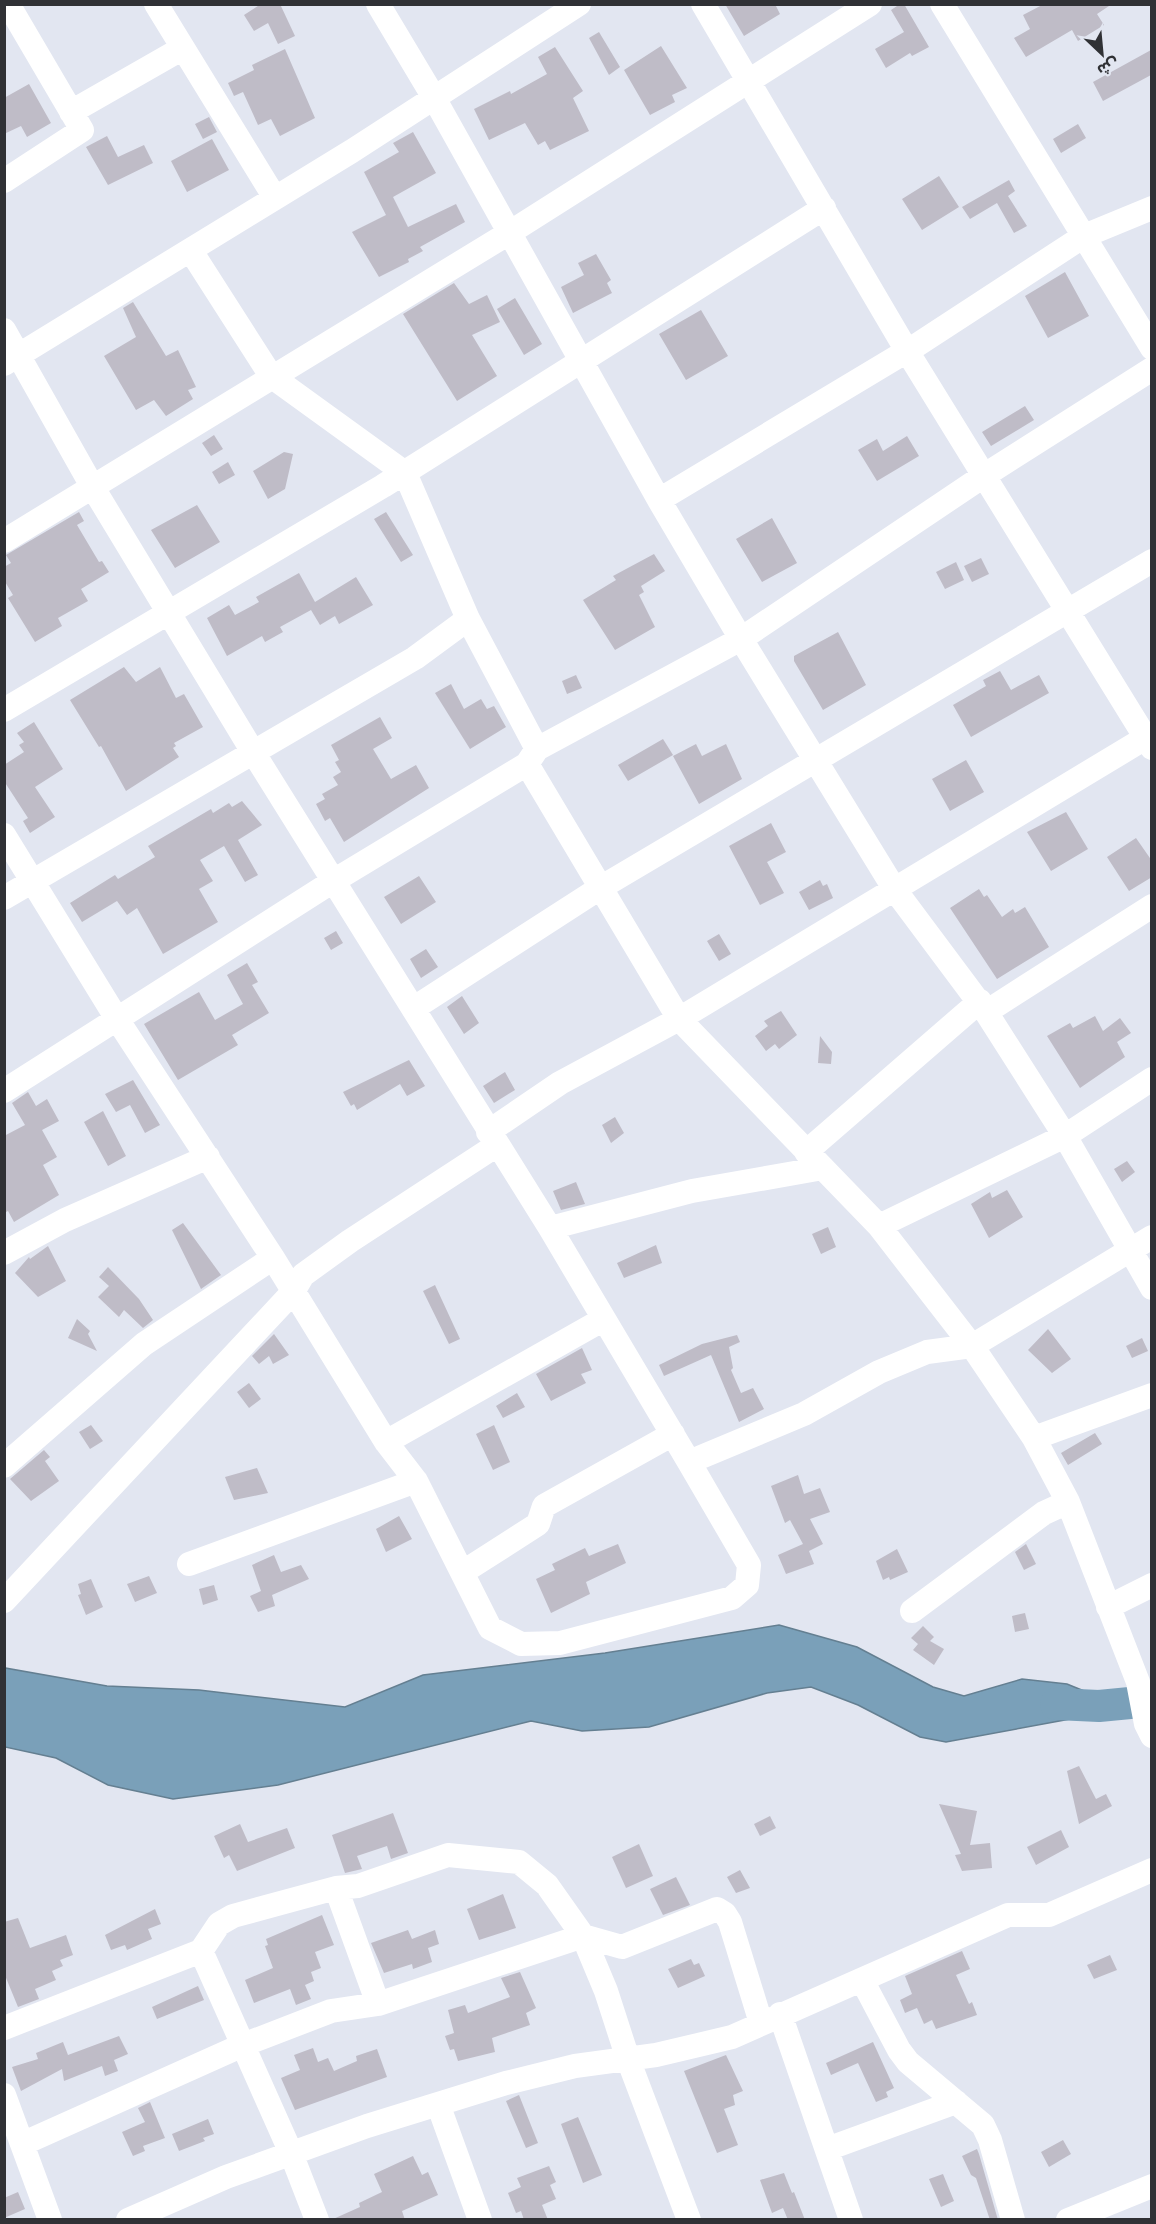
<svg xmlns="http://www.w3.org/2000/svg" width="1156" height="2224" font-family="Overpass,'Noto Sans Arabic',sans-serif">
<rect width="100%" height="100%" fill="#e2e6f1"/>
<path fill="#7aa0b9" stroke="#647f91" stroke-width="1.5" d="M779,1625L857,1647L933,1687L964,1696L1022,1679L1067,1684L1084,1691L1099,1706L1081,1717L946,1742L920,1737L858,1705L811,1687L767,1693L649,1727L582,1731L531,1721L278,1785L173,1799L108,1785L56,1758L5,1747V1668L107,1686L199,1690L345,1707L423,1675L605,1653Z"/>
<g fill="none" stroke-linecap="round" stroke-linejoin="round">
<path stroke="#7aa0b9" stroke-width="32" d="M1056,1704L1099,1706L1130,1703"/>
</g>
<path fill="#bfbcc7" d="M261,4H280L295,36L278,44L268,23L254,31L244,15Z
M725,4H775L780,14L744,36Z
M900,4H904L929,47L912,56L910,53L886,68L875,49L904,32L891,10Z
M1044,4H1112L1097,14L1104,25L1078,41L1072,30L1026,57L1014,38L1030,29L1023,15Z
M599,32L620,67L609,75L589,38Z
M661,46L687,88L672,95L675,102L650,115L624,70Z
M555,47L583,91L573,98L589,131L550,150L545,141L538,145L525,123L489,140L474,109L510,91L511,94L547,74L538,57Z
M285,49L315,118L280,136L271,119L258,125L243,92L234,96L228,83L254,70L252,65Z
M1151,50V75L1103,101L1093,82Z
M29,84L51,123L27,137L21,126L4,134V98Z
M209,117L217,132L203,139L195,124Z
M1078,124L1086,138L1061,153L1053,139Z
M413,132L436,173L393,197L408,227L456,204L465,222L420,247L423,251L408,259L409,262L379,277L352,232L386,215L364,172L399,152L393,143Z
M107,136L118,157L144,145L153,163L108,185L86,147Z
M212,139L229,170L187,192L171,161Z
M939,176L959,207L922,230L902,199Z
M1009,180L1015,191L1008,196L1027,226L1014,233L997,203L970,219L962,207Z
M596,254L611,280L607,283L612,293L573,313L561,287L584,275L578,263Z
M1065,272L1089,316L1048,338L1025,296Z
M454,283L469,304L487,295L500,322L472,335L497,376L457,401L403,314Z
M515,298L542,344L524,355L497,309Z
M133,302L166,356L178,350L196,387L188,390L193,399L166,416L154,400L136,410L104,356L136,337L123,308Z
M701,310L728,356L686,380L659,334Z
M1025,406L1034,420L991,446L982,432Z
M214,435L223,449L211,456L202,443Z
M907,436L919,456L877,481L858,450L877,439L883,451Z
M284,452L293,454L285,489L268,499L253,471Z
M228,462L235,475L219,484L212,472Z
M197,505L220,542L175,568L151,530Z
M79,512L84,521L77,525L99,562L102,561L109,572L81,589L88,601L58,618L62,626L35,642L8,598L13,595L4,580V567L11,563L6,555Z
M386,512L413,555L401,562L374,519Z
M772,518L797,563L762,582L736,539Z
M654,554L665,571L641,586L644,592L639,595L655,627L615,650L583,600L616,580L613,576Z
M981,558L989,574L972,582L964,566Z
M956,562L964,580L945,589L936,572Z
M299,573L315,602L356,577L373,605L339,624L335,616L320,625L311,610L280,627L283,632L265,642L262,636L227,656L207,618L229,605L235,615L259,602L256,597Z
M838,632L866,685L823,710L794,661V656Z
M124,667L136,682L160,667L176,698L184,694L203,727L174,743L176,746L173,748L179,757L126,791L101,746L99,747L70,700Z
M1000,671L1011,690L1039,675L1049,693L971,737L953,705L986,686L983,680Z
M576,675L582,688L567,694L562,681Z
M451,684L464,709L481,699L487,709L494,706L506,727L470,749L435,693Z
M380,717L392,738L373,749L391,779L416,765L429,788L344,842L330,818L325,821L316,804L325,799L322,794L338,785L333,777L341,772L335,762L339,760L331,745Z
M34,722L63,769L35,787L55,817L30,833L23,821L28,818L4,781V765L24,752L19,745L24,742L17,733Z
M663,739L673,755L628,781L618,765Z
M696,744L702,756L726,744L742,779L699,804L673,756Z
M966,760L984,792L950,811L932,779Z
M242,801L262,825L238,840L258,875L245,882L224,846L200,860L213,881L199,889L218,922L163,954L137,908L127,915L117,901L82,922L70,903L115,875L118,879L155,857L148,846L211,809L213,813L229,803L232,807Z
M1066,812L1088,849L1051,871L1027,832Z
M771,823L786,852L767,862L784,893L760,905L729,846Z
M1136,838L1152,861V877L1129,891L1107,857Z
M419,876L436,902L401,924L384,897Z
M820,880L823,886L827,884L833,898L809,910L799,892Z
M979,889L984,897L987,895L1002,917L1013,909L1015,913L1025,907L1049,947L997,979L950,908Z
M336,931L343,943L331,950L324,938Z
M719,934L731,954L719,961L707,941Z
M426,949L438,967L421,978L410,959Z
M247,963L258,982L252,985L269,1013L232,1035L238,1045L178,1080L144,1024L199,992L215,1020L243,1004L227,975Z
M462,996L479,1023L464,1034L447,1007Z
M781,1011L797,1035L779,1049L775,1044L766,1051L755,1036L768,1026L764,1021Z
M1095,1016L1103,1031L1120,1018L1131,1033L1117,1042L1125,1057L1080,1088L1047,1036L1070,1023L1073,1028Z
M820,1036L832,1052L831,1064L818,1063Z
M409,1060L425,1086L407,1096L400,1084L357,1110L354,1104L351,1106L343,1092Z
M505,1072L515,1090L494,1103L483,1086Z
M133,1080L160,1125L145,1133L130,1105L116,1112L105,1094Z
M28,1092L36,1106L47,1099L59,1121L42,1130L57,1157L43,1165L59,1195L14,1222L8,1211L4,1213V1136L25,1125L12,1103Z
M103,1111L126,1156L108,1166L84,1122Z
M615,1117L624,1133L611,1143L602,1125Z
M1127,1161L1135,1172L1122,1182L1114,1169Z
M576,1182L585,1204L561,1210L553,1191Z
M1007,1190L1023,1217L989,1238L971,1204L990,1192L992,1198Z
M183,1223L221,1275L201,1289L172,1230Z
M828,1227L836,1247L821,1254L812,1234Z
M656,1245L662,1263L624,1278L617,1263Z
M48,1246L66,1281L38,1297L15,1273L29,1257L30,1259Z
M108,1267L139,1299L153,1320L143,1328L124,1310L119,1317L98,1297L109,1286L99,1277Z
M435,1285L460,1339L449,1344L423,1291Z
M77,1319L90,1331L88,1334L97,1351L68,1338Z
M1048,1329L1071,1359L1052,1373L1028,1350Z
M274,1334L289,1355L273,1364L269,1356L259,1364L252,1356Z
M737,1335L740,1342L729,1347L733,1368L731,1370L741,1393L753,1388L764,1409L739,1422L711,1355L664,1376L659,1365L702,1344Z
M1142,1338L1148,1351L1132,1358L1126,1346Z
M582,1348L592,1370L581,1374L586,1383L551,1401L536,1374Z
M249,1383L261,1399L249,1408L237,1392Z
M517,1393L525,1407L503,1418L496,1406Z
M91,1425L103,1441L90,1449L79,1432Z
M494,1425L510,1462L493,1470L476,1434Z
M1095,1433L1102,1444L1068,1465L1061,1453Z
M44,1450L50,1457L45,1461L59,1481L31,1501L10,1479Z
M257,1468L268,1493L234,1500L225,1477Z
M798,1475L804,1494L820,1488L830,1512L810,1519L823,1544L809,1551L814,1564L786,1574L778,1555L803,1544L790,1520L785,1523L771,1486Z
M399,1516L412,1539L386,1552L376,1529Z
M618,1544L626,1563L586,1582L590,1594L551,1613L536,1579L555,1570L552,1564L585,1548L589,1556Z
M1026,1544L1036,1564L1024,1570L1015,1552Z
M897,1549L908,1572L890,1580L889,1577L883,1580L876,1561Z
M274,1555L281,1572L301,1565L309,1579L272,1595L275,1606L258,1612L250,1596L261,1591L252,1565Z
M149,1576L157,1593L135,1602L127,1584Z
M91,1579L103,1607L86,1615L78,1595L81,1594L78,1584Z
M214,1585L218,1600L203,1605L199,1589Z
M1025,1613L1029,1629L1015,1632L1012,1616Z
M923,1626L934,1637L930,1641L944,1649L934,1665L913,1650L918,1644L911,1638Z
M1079,1766L1096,1799L1106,1794L1112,1806L1079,1824L1067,1771Z
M939,1804L977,1811L970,1845L990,1843L992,1868L962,1871L955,1855L961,1854Z
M393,1813L408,1853L391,1859L387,1846L357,1856L362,1869L345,1873L332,1835Z
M770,1816L776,1828L760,1836L754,1824Z
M240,1824L248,1842L287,1828L295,1848L237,1871L229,1855L224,1858L214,1836Z
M1061,1830L1069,1847L1036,1865L1027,1847Z
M639,1844L653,1876L626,1888L612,1857Z
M740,1870L750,1888L736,1893L727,1877Z
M676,1877L690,1905L663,1915L650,1889Z
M503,1894L516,1928L479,1940L467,1909Z
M155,1909L161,1924L148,1929L152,1939L127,1950L125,1945L111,1950L105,1935Z
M322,1915L334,1945L315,1952L321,1968L311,1972L314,1981L305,1985L311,1999L296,2005L290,1989L254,2003L245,1980L273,1968L265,1946L268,1945L266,1939Z
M18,1918L30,1948L66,1935L73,1955L60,1960L63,1966L52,1971L56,1980L35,1989L39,1999L18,2007L4,1973V1922Z
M408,1930L412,1939L435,1930L439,1944L428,1948L432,1962L413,1969L412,1964L384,1973L371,1943Z
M962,1951L970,1969L956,1975L969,2004L972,2002L977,2015L936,2029L932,2020L924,2024L917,2008L905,2013L900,2000L912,1994L905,1976Z
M1110,1955L1117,1970L1094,1979L1087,1965Z
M691,1959L694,1965L699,1963L705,1976L678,1988L668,1969Z
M520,1972L536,2008L526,2013L530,2025L492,2038L495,2052L458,2061L454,2049L450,2050L445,2036L454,2033L448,2010L465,2005L468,2013L510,1997L501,1978Z
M198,1986L204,2000L157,2019L152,2007Z
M119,2036L128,2054L114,2060L118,2071L105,2076L102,2066L64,2081L62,2069L21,2091L12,2067L38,2059L36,2053L63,2042L68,2055Z
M873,2042L894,2088L886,2092L888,2097L876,2102L858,2063L831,2075L826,2063Z
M313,2048L318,2062L328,2058L334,2071L357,2061L356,2056L377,2049L387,2077L295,2110L281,2078L300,2070L294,2055Z
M726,2055L743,2091L733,2095L735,2105L724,2109L738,2145L717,2153L684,2071Z
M519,2095L538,2143L526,2148L506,2101Z
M150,2102L165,2138L143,2146L145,2151L133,2156L122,2132L145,2122L138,2108Z
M578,2117L602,2175L583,2183L561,2124Z
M208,2119L214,2134L203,2138L205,2141L179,2151L172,2134Z
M1063,2140L1071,2154L1049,2167L1041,2152Z
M977,2149L979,2154L998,2220H990L976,2178L971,2175L962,2156Z
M413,2156L422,2175L428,2172L438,2195L402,2211L405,2220H331L360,2207L359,2203L382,2192L374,2174Z
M549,2166L556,2182L550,2185L556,2199L542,2205L548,2220H524L521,2211L516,2213L508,2193L521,2187L517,2178Z
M784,2173L792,2193L794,2192L805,2220H788L783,2208L772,2213L760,2180Z
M943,2174L954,2201L941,2207L929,2179Z
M18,2192L25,2209L4,2218V2198Z"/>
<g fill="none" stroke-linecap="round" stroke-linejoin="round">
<path stroke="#fff" stroke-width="24" d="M156,4L275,198
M378,4L433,96L659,500L741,639L895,890L986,1012L1065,1136L1152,1288
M703,4L907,351L1152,748
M942,4L1152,348
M71,112L183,48
M4,181L82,130L8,4
M191,251L271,376L405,473L468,619L537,749
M4,330L92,486L253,752L550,1228L689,1462L749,1565L747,1585L732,1598L560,1643L521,1644L490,1628L416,1481L386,1442L273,1258L117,1019L4,835
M4,364L352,151L579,4
M659,500L917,345L1084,236L1152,208
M4,541L509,233L870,4
M4,710L383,486L824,208
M527,764L679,1019L879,1226L972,1346L1034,1438
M4,898L415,658L468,619
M414,1008L600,888L1152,561
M986,1012L1152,906
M4,1091L335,880L527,764L537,749L741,639L985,475L1152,369
M488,1132L560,1083L679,1019L1152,734
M806,1152L980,1001
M879,1226L1065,1136L1152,1079
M550,1228L692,1191L823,1168
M4,1253L65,1220L208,1157
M1152,1395L1034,1438L1068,1502L1138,1682L1146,1724L1152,1736
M386,1442L604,1319
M689,1462L804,1414L879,1372L927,1352L972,1346L1152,1237
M4,1466L144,1344L273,1258
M189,1564L416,1481
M463,1572L538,1524L544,1506L673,1434
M4,1601L293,1292L303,1275L350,1241L497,1145
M1108,1607L1152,1585
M912,1611L1044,1513L1068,1502
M336,1888L378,2004
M201,1951L291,2153L317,2220
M862,1980L899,2050L908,2062L983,2125L990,2140L1013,2220
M780,2014L851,2220
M4,2028L201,1951L219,1924L233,1916L336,1888L358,1886L448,1855L519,1862L547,1885L583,1936L606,1991L628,2059L689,2220
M4,2095L50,2220
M438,2104L480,2220
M22,2144L243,2045L331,2011L378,2004L583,1936L622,1947L717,1909L725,1914L730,1922L761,2023
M827,2149L956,2102
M128,2220L226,2177L367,2126L506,2083L575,2066L656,2055L732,2037L1008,1915H1049L1152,1870
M1068,2220L1152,2186"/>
</g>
<rect width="1156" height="2224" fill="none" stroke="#303135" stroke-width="12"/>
<g transform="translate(1102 54) rotate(154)" stroke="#e2e6f1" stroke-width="4.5" paint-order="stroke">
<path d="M0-4.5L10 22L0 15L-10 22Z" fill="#303135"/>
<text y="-9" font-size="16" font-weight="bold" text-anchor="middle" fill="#303135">ش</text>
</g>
</svg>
